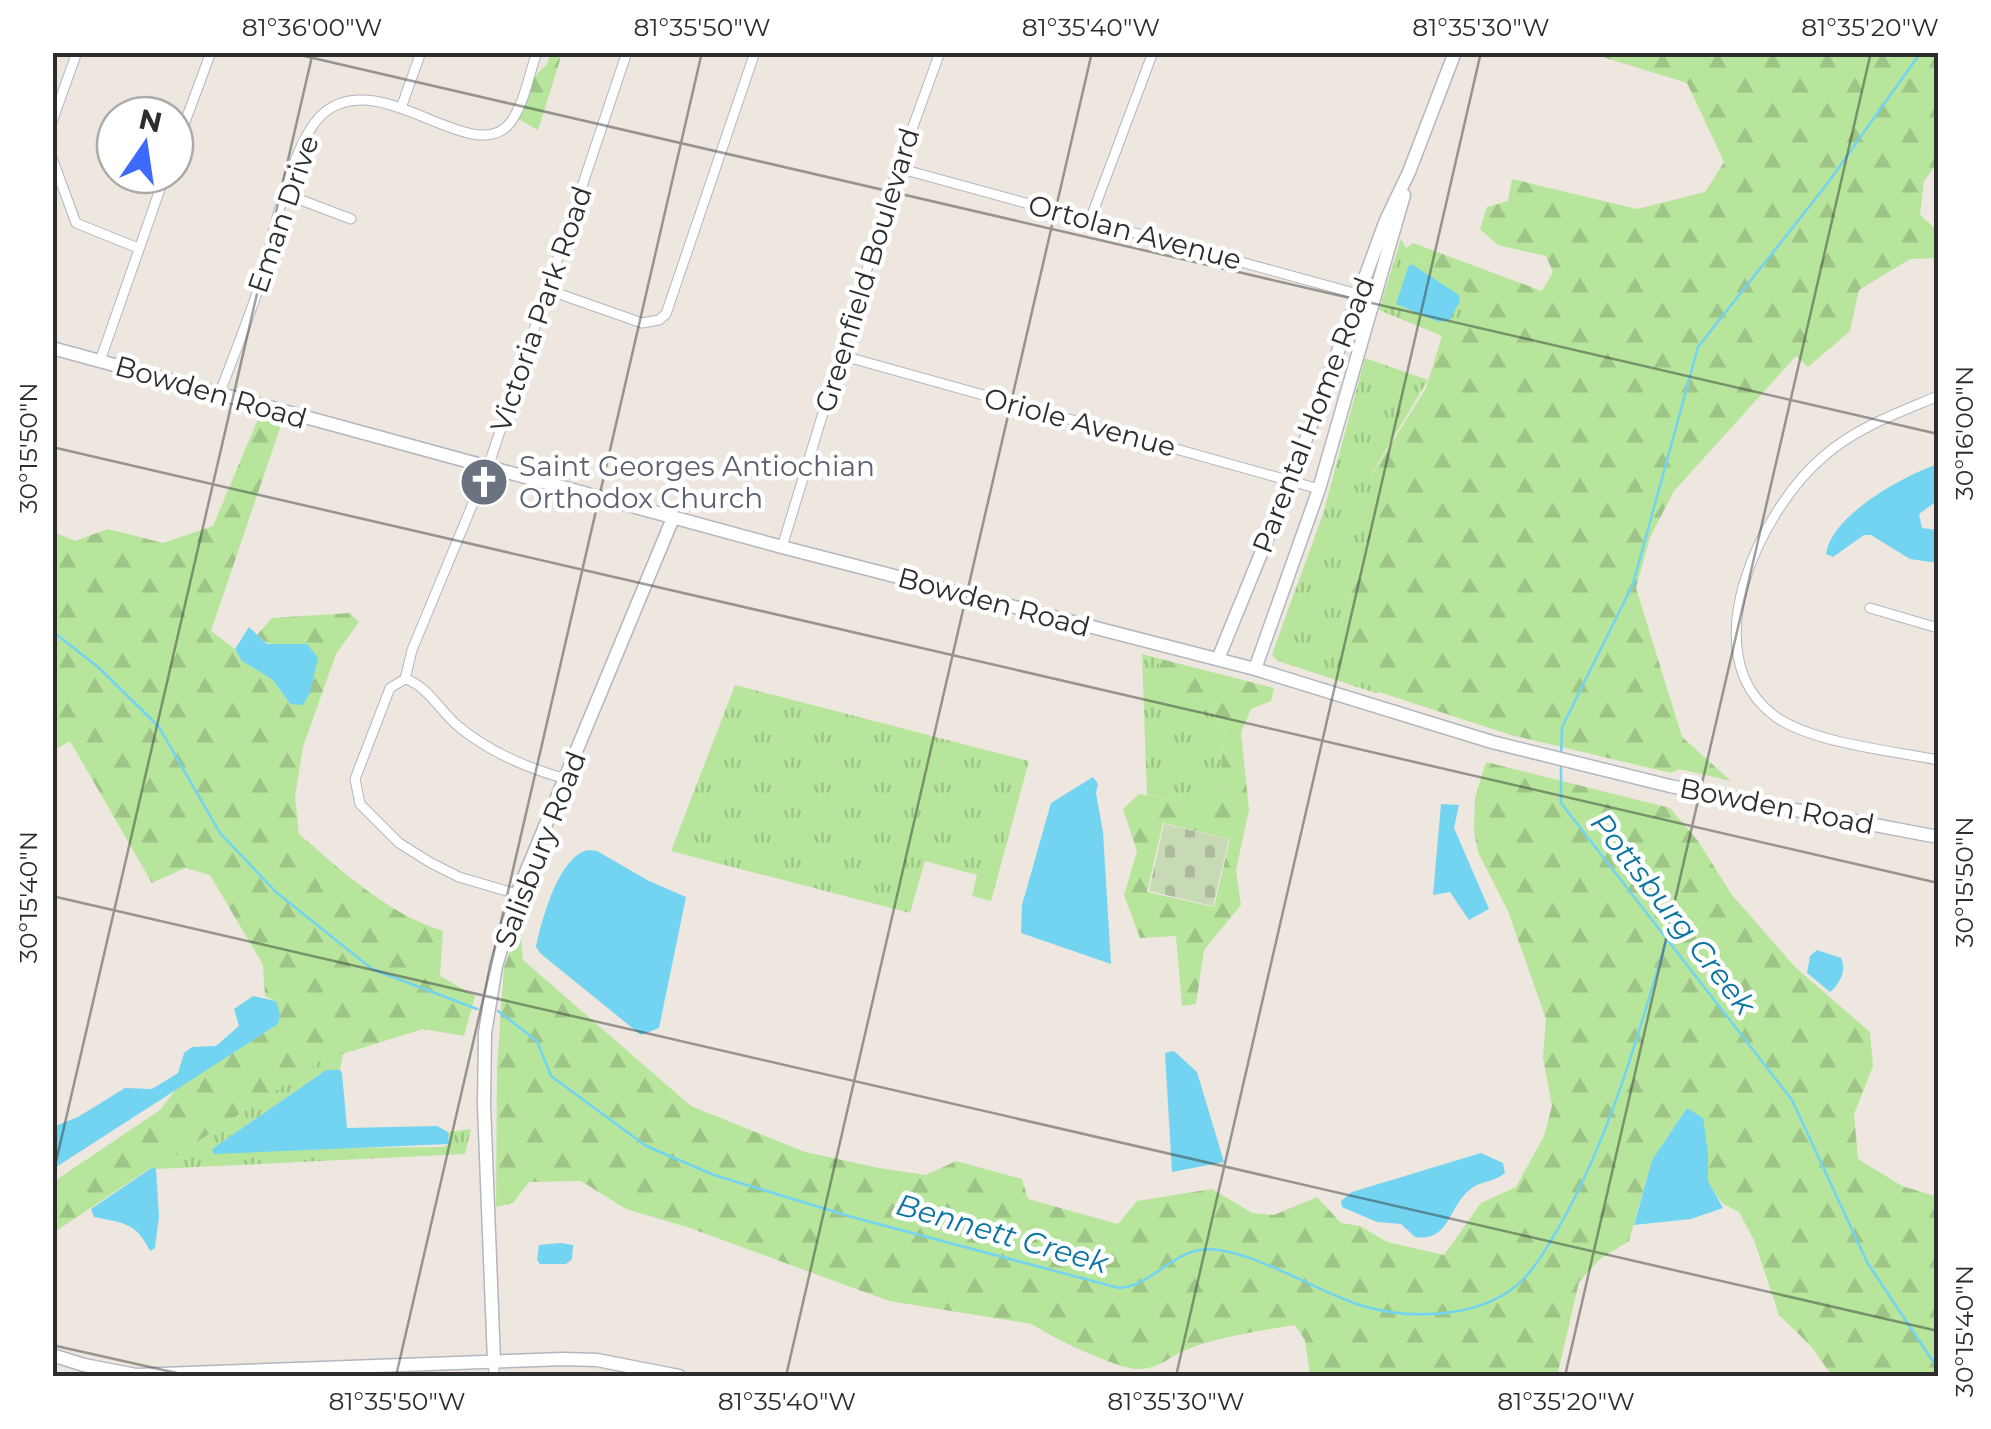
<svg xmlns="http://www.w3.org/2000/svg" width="1991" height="1429" font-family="Montserrat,sans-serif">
<defs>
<pattern id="grass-tufts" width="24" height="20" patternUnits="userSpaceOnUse" patternTransform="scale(2.5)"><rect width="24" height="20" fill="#b7e59c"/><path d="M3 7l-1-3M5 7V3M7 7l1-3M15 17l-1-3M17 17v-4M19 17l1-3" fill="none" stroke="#9ec587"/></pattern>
<pattern id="forest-firs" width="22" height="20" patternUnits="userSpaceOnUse" patternTransform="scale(2.5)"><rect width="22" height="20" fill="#b7e59c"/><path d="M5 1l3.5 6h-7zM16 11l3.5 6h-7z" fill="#9ec587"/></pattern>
<pattern id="cemetery-stones" width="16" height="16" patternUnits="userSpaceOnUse" patternTransform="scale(2.5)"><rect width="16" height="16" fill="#c8d9b6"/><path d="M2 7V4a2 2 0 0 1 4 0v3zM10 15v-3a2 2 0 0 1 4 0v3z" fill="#acbb9d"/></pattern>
</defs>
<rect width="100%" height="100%" fill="#eee7df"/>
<path fill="url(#grass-tufts)" d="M1401,239L1406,248L1473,296L1464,324L1442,336L1379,310Z
M1365,358L1428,380L1371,475V536L1337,632L1379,692L1376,693L1284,663L1275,659L1272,654L1323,514Z
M1142,654L1157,658L1167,692L1198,701L1226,725L1218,791L1187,802L1147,795Z
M735,685L1029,761L991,901L972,896L977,875L925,861L910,913L671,851Z
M343,1053L340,1070H326L212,1149L444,1147L449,1144L448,1132L471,1129L465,1154L156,1169L320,1061Z"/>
<path fill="url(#forest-firs)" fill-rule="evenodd" d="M551,53H558L560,60L538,130L518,119L532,79L547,64Z
M1590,53H1938V162L1924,181L1920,215L1938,231V258L1910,259L1859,290L1850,331L1808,367L1796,356L1674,491L1650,537L1636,588L1682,737L1731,781L1679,769L1671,773L1511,735L1379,692L1337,632L1371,536V476L1426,388L1442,336L1464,324L1473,297L1406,248L1413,243L1542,291L1553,272L1546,256L1498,245L1480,229L1487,207L1508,201L1512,179L1637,209L1705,192L1724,162L1687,83Z
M258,419L281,425L211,631L235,649L242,661L273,680L290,704L303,644C285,649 271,648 257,635L272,618L350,613L359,622L336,654L303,747L295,797L299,834C342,871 388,914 443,931L440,976L475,996L464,1036L423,1029L320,1061L156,1169L152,1167L53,1233V1182L160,1110L176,1089L278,1024L276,1001L265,996L263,965L210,875L185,868L152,883L70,741L53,751V532L75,541L108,529L163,543L213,526Z
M1157,658L1274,688L1271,701L1251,709L1241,733L1249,810L1236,870L1241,905L1204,950L1196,1004L1182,1006L1176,936L1140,938L1124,895L1137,851L1123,809L1139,794L1187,802L1218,791L1226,725L1198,701L1167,692ZM1163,823L1230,839L1214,907L1147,892Z
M1486,762L1670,808L1698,841L1732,895L1795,967L1870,1032L1873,1066L1854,1114L1858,1159L1902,1186L1938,1197V1376H1832L1811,1346L1779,1315L1754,1240L1739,1212L1722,1203L1707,1181L1708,1152L1687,1108L1652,1160L1629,1241L1600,1259L1579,1282L1557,1376H1310L1305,1340L1295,1325C1263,1330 1210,1338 1181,1352C1167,1359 1157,1369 1139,1369C1119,1370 1048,1336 1032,1324L889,1301L690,1228L626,1209L581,1181L529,1182L513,1203L496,1207L497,1068L504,967L520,925L523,960L691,1106L805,1152L879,1168L926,1175L956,1161L1022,1179L1028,1199L1118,1224L1137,1201L1212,1189L1252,1213L1274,1215L1317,1197L1341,1223L1360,1226L1387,1242L1444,1255L1481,1203L1516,1187L1544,1136L1552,1106L1543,1058L1546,1019L1508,911L1478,852L1474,831L1475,798Z"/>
<path fill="url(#cemetery-stones)" d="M1164,824L1229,839L1213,906L1149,891Z"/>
<path fill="#72d4f1" d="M1409,265H1413L1459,295L1460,301L1450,320L1439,322L1396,304Z
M1938,464V500L1919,514L1922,528L1938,530V563L1910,559L1871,535H1864L1833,557L1826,554C1831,515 1905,475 1938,464Z
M249,627L267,644H307L318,658L310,693L303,705L290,704L273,680L242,661L235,649Z
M1093,777L1098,784L1096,793L1103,832L1111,964L1021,933L1022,905L1051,803Z
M1441,804L1459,805L1454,828L1489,909L1469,920L1450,892L1433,895Z
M588,850L597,851L649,881L686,897L659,1028L641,1035L541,954L536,947C542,920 558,857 588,850Z
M1817,950L1841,958C1847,970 1840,984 1830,992L1807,973L1810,956Z
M253,996L276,1001L280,1014L278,1024L53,1169V1127L78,1117L125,1088L152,1089L178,1073L184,1053L192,1047L216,1046L239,1026L234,1009Z
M1174,1051L1197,1072L1224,1162L1172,1172L1165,1053Z
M326,1070H340L342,1073L347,1128L437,1126L448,1132L449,1144L214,1154L212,1149Z
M1687,1108L1703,1118L1708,1152V1181L1723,1208L1691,1219L1634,1225L1652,1160Z
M1481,1153L1503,1163L1505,1173C1495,1181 1485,1181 1475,1186C1448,1201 1452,1243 1415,1237L1401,1224L1377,1222L1342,1207L1341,1201L1352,1192Z
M153,1167L156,1169L159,1216L155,1248L150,1251C136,1222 123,1223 94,1217L91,1209Z
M560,1243L573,1245L572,1259L566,1264H540L537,1260L539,1245Z"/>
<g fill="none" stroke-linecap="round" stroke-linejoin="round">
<path stroke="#72d4f1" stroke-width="2.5" d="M52,631L98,667L159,727L220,833L276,892L372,969L477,1009
M1561,755L1562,727L1633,584L1698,347L1827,184L1921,52
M1561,763V803L1792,1100L1867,1262L1938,1369
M498,1011L537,1041L551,1076L646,1146L714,1175L852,1217L1119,1288C1152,1285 1169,1255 1200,1250C1242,1243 1319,1293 1363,1306C1410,1320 1477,1318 1516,1286C1534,1271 1548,1246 1560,1225C1610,1137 1637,1038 1666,942"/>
<g stroke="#b3b6c0" stroke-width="11">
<path id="street" d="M401,108L421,52
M52,122L77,52
M175,149L211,52
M52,158L76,223L138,248
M898,168L1372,298
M285,194L351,219
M1090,220L1153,52
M548,290L642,323L659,320L666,314L755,52
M840,355L1319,489
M100,361L165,175
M219,395C233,357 249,319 261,280C273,238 291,139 325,112C382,66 473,169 510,123C524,105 529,74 537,52
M1938,396C1898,413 1857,427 1824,456C1761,509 1690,655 1776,717C1813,743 1893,751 1938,760
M782,547L898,168L940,52
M1870,608L1938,628
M405,679C427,685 441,712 458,726C489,752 527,768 566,779
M517,894L459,877L431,863L399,843L360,804L355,779L390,688L405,679L412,650L488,467L627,52
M494,1361V1376"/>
</g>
<g stroke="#b3b6c0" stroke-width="15">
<path id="secondary" d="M52,348L782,547L1255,669L1492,742L1670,786L1938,837
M1218,659L1291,480L1386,220L1409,172L1455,52
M1255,669L1319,489L1404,195
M52,1355L84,1365L136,1375L563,1359L597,1360L679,1376
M494,1361L484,1105L485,1033L496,966L519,889L673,518"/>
</g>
<use href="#street" stroke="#fff" stroke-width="9"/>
<use href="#secondary" stroke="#fff" stroke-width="12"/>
</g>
<path fill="none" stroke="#2d2d2d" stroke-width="2.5" stroke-opacity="0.45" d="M287,52L1938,434M52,447L1938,883M52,896L1938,1331M52,1179L313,52M52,1345L190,1376M396,1376L702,52M786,1376L1092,52M1176,1376L1481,52M1565,1376L1871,52"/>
<defs>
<g id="church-disc" transform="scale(2.5)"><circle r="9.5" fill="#6b7280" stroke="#fff"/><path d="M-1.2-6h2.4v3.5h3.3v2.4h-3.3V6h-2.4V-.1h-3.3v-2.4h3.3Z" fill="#fff"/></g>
</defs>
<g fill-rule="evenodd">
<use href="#church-disc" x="484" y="482"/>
</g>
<g text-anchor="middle" stroke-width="9" stroke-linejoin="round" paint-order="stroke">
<g font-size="28" fill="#2d2d2d" stroke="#fff">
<text transform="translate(283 214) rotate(-71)" y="10">Eman Drive</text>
<text transform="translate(1135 232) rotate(15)" y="10">Ortolan Avenue</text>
<text transform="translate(867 270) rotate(-73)" y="10">Greenfield Boulevard</text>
<text transform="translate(541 309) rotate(-71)" y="10">Victoria Park Road</text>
<text transform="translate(211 392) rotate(16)" y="10">Bowden Road</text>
<text transform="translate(1313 415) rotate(-69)" y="10">Parental Home Road</text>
<text transform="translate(1080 422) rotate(15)" y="10">Oriole Avenue</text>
<text transform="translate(994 602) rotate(15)" y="10">Bowden Road</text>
<text transform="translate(1777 806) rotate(11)" y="10">Bowden Road</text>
<text transform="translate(540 849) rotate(-69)" y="10">Salisbury Road</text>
</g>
<g font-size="28" fill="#5b616d" stroke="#fff" text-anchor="start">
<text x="519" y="476">Saint Georges Antiochian<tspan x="519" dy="32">Orthodox Church</tspan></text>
</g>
<g font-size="30" font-style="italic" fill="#0b74a3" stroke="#fff">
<text transform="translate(1673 914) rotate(52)" y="10">Pottsburg Creek</text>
<text transform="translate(1002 1234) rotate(16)" y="10">Bennett Creek</text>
</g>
</g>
<rect width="1991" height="1429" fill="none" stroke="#ffffff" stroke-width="110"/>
<g transform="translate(145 145) rotate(13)"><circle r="48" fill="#ffffff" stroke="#ababab" stroke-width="2.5"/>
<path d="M0-8L18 38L0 25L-18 38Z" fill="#3e69fd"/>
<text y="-15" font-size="28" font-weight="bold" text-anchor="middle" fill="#2d2d2d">N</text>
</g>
<rect x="55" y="55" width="1881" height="1319" fill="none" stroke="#2d2d2d" stroke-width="4"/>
<g font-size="25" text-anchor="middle" fill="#2d2d2d">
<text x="312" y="36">81°36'00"W</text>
<text x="702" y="36">81°35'50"W</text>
<text x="1091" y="36">81°35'40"W</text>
<text x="1481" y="36">81°35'30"W</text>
<text x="1870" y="36">81°35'20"W</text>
<text transform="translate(1964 433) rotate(-90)" y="9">30°16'00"N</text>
<text transform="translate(28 448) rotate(-90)" y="9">30°15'50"N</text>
<text transform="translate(1964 882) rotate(-90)" y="9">30°15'50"N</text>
<text transform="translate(28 897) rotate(-90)" y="9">30°15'40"N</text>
<text transform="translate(1964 1331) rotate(-90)" y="9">30°15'40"N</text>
<text x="397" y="1410">81°35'50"W</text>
<text x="787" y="1410">81°35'40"W</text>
<text x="1176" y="1410">81°35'30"W</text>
<text x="1566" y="1410">81°35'20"W</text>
</g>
</svg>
